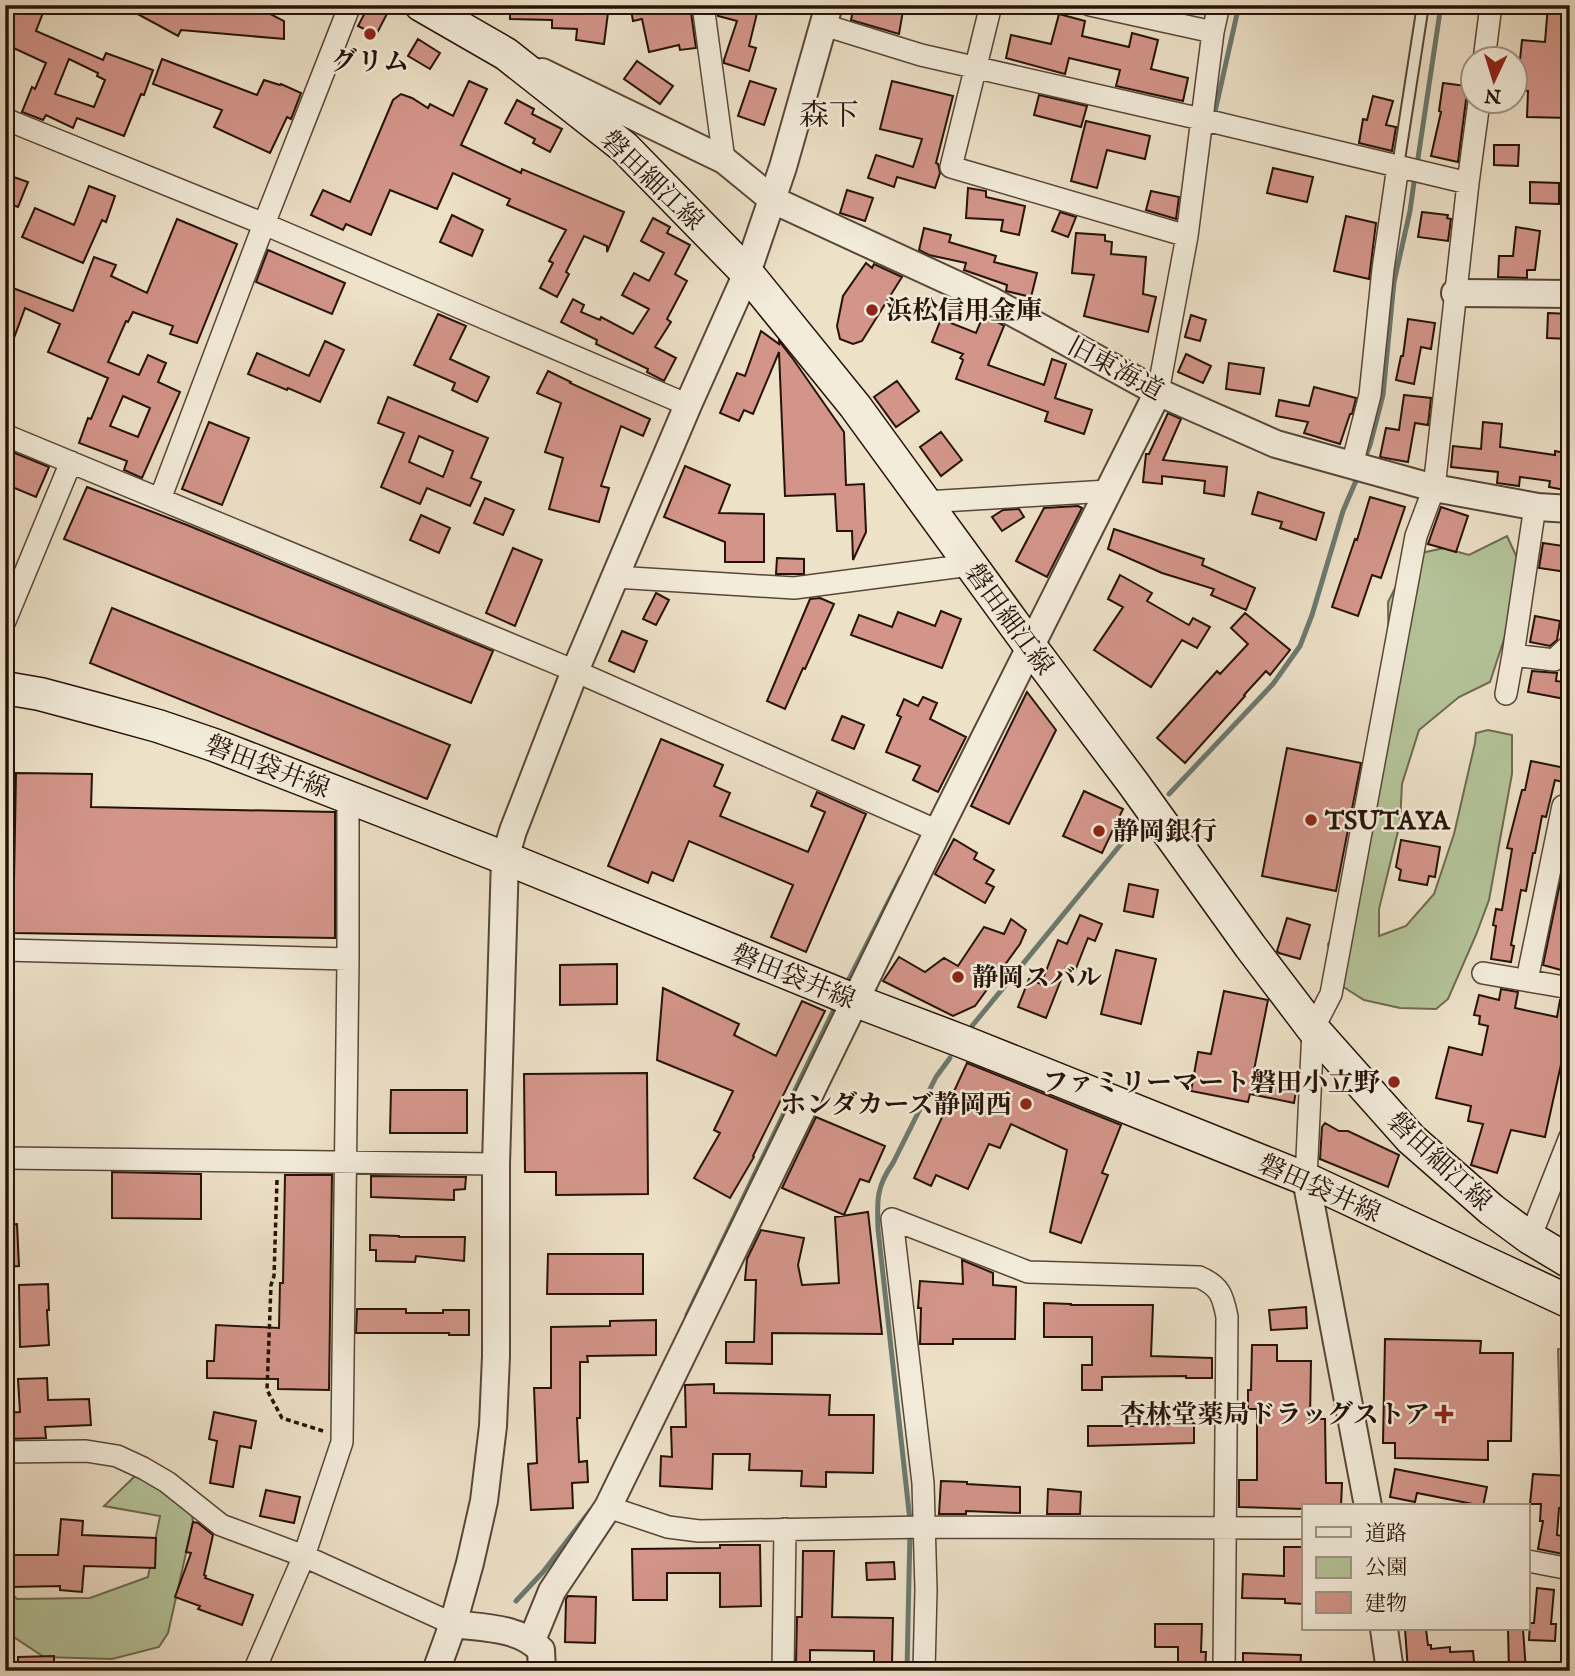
<svg xmlns="http://www.w3.org/2000/svg" width="1575" height="1676" font-family="'IM FELL English','Noto Serif JP',serif">
<rect width="100%" height="100%" fill="#ede1c8"/>
<filter id="stains"><feTurbulence type="fractalNoise" baseFrequency=".00286" numOctaves="4"/><feColorMatrix values="0 0 0 0 .2 0 0 0 0 .09 0 0 0 0 .02 0 0 0 .5 -.17"/></filter>
<radialGradient id="worn" r=".72"><stop offset=".6" stop-color="#630" stop-opacity="0"/><stop offset="1" stop-color="#630" stop-opacity=".3"/></radialGradient>
<path fill="#b4c399" stroke="#6d6a50" stroke-width="2" d="M1507,536L1525,575L1490,682L1459,697L1419,730L1402,784L1400,823L1379,909V936L1406,926L1434,894L1454,834L1475,743L1476,733L1488,730L1512,735V774L1489,900L1476,935L1448,999L1436,1009L1400,1008L1364,1000L1334,981L1328,944L1346,916L1366,866L1389,681L1388,602L1412,555L1444,548L1469,555Z
M1558,1349L1570,1350V1460L1561,1458Z
M153,1473L190,1500L193,1522L168,1633L159,1647L112,1659L44,1657L12,1636L5,1634V1587L17,1599L90,1598L148,1577L160,1516L104,1506L134,1477Z"/>
<g fill="none" stroke-linecap="round" stroke-linejoin="round">
<path stroke="#6b796f" stroke-width="5" d="M1214,116L1239,5
M1417,165L1441,5
M1364,460L1370,445L1383,395L1394,282L1410,211L1415,175
M1169,794L1273,684L1300,646L1312,615L1343,511L1358,476
M845,987L901,877
M972,1026L1135,827
M687,1315L836,1005
M910,1521L878,1229C877,1201 876,1187 893,1163L936,1077L950,1058
M516,1601L543,1572L590,1511
M907,1671L910,1530"/>
</g>
<path fill="#d3958a" stroke="#261208" stroke-width="2" fill-rule="evenodd" d="M5,5H46L36,31L103,60L106,53L153,70L144,95L141,94L124,136L77,118L73,128L46,115L43,120L22,112L32,87L35,89L46,63L7,45L12,33L5,31ZM69,59L98,73L97,76L105,80L94,107L55,94Z
M121,5H253L284,21V39L181,30L178,36Z
M369,5H375L388,12L376,35L358,26Z
M510,5H609L604,44L576,40L577,29L552,28V20L510,19Z
M630,5H690L696,48L680,50L679,45L649,52L642,19L633,21Z
M716,5H759L749,46L756,48L749,71L724,63V60L737,21L718,16Z
M854,5H904L899,34L851,20Z
M1548,5H1570V118L1527,117L1528,91L1517,90L1522,40L1545,42Z
M1059,14L1085,21L1082,36L1129,47L1132,33L1158,40L1151,69L1188,78L1183,101L1116,86L1120,70L1069,58L1065,74L1006,58L1011,35L1051,44Z
M418,39L440,53L430,69L408,56Z
M162,59L257,95L264,80L280,85L281,84L301,93L291,119L287,117L270,153L214,127L222,110L153,84Z
M637,61L673,86L660,104L624,79Z
M469,81L487,89L461,145L521,173L522,169L624,212L607,252V246L584,236L566,272L569,274L557,297L540,288L553,263L549,261L566,230L507,205L510,199L453,173L437,209L390,190L371,235L346,224L343,230L311,215L323,190L350,202L393,100L401,94L412,98L428,108L430,104L453,116Z
M750,81L776,89L764,125L738,116Z
M892,81L953,96L936,163L938,164L940,173L935,188L897,177L894,187L868,178L876,155L913,167L922,139L880,129Z
M1443,83L1474,87L1473,90L1468,95L1466,100L1458,162L1431,156L1441,112L1439,111Z
M1039,95L1087,106L1081,127L1034,115Z
M1373,96L1393,101L1386,125L1396,127L1392,151L1359,143L1363,119L1367,120Z
M517,100L534,109L532,114L562,129L550,152L533,143L535,139L505,123Z
M1086,121L1150,136L1145,159L1107,150L1097,188L1071,181Z
M1494,145H1519L1518,166L1494,165Z
M1273,168L1313,177L1307,202L1267,193Z
M5,174L28,182L18,207L5,202Z
M1530,182L1559,183V204L1530,203Z
M89,186L115,196L106,222L102,220L83,263L22,237L35,208L74,225Z
M968,188L986,191V197L1025,206L1019,235L1001,231L1003,220L966,218Z
M847,190L873,198L865,221L840,213Z
M1151,191L1179,197L1176,219L1146,210Z
M1060,212L1076,217L1068,237L1052,231Z
M1422,212L1448,215L1447,218L1451,219L1448,241L1418,237Z
M452,215L483,230L472,256L440,242Z
M1346,216L1376,223L1369,279L1334,271Z
M653,218L670,227L667,233L690,245L675,274L687,281L667,319L671,322L655,347L676,358L664,381L647,372L648,369L596,344L597,340L561,322L573,299L584,305L581,312L600,320L601,317L633,334L649,309L622,295L634,273L649,281L664,253L641,241Z
M177,219L237,244L197,343L170,334L173,326L133,312L128,322L126,321L108,362L139,375L148,355L166,363L158,382L180,392L142,478L124,470L127,461L79,443L88,418L91,419L108,378L48,352L60,324L25,308L7,357L5,356V285L73,311L94,257L116,265L111,276L147,293ZM123,396L150,408L138,437L110,426Z
M1516,227L1540,231L1535,270H1527V278L1498,277L1499,256H1513Z
M924,228L951,235L949,242L996,256L994,262L1037,273L1031,297L1006,291L1007,285L964,270L966,263L929,255L919,250Z
M1076,233L1105,235V241L1112,242L1111,254L1146,257L1143,294L1156,297L1148,332L1084,316L1094,275L1072,273Z
M268,250L345,283L332,314L256,282Z
M866,263L872,268L874,264L902,277L862,341L853,344L840,339L837,326L843,296Z
M1548,313L1570,314V339L1547,338Z
M438,314L466,326L450,359L489,377L477,402L452,390L455,383L414,365Z
M984,314L1004,326L988,365L1044,385L1052,359L1066,364L1055,398L1092,410L1084,434L1045,421L1048,412L956,379L963,360L960,358L963,354L932,342L941,319L976,333Z
M1191,315L1206,320L1200,341L1185,337Z
M1408,319L1435,323L1431,349L1421,347L1414,384L1396,380L1401,356H1403Z
M761,331L779,344V341L793,359L844,432L846,485L864,484L866,532L853,560L852,531H837L835,494L785,496L779,352L753,414L744,410L739,421L720,413L737,373L745,376Z
M325,341L344,350L320,402L288,388L287,390L248,374L257,353L309,376Z
M1186,354L1211,366L1203,383L1178,372Z
M1229,363L1264,368L1260,394L1226,389Z
M548,371L571,382L570,383L650,419L643,436L621,426L601,486L609,488L599,522L549,509L563,458L545,452L561,403L537,393Z
M897,381L919,411L896,427L874,397Z
M1314,387L1356,398L1352,414H1350L1340,444L1304,433L1308,422L1276,416L1279,400L1309,406Z
M1404,395L1431,398L1428,425L1415,423L1408,462L1380,457L1386,428L1399,430Z
M388,397L488,438L471,478L481,482L470,506L427,488L420,504L381,487L404,433L378,423ZM419,436L453,451L443,477L409,462Z
M1168,413L1181,419L1163,460L1227,467L1224,496L1204,493L1205,481L1162,476V484L1143,482L1146,454H1149Z
M209,422L249,438L222,505L182,489Z
M1483,422L1502,424L1500,447L1555,455V451L1570,454V491L1549,487L1550,481L1520,477L1519,486L1497,483L1498,472L1451,467L1453,446L1481,449Z
M941,432L962,460L941,476L920,447Z
M5,449L49,467L36,497L5,484Z
M685,466L730,485L719,513L764,514V562H725V542L664,517Z
M87,487L187,525L493,651L471,703L64,539Z
M1258,492L1324,513L1316,540L1280,528L1282,522L1252,514Z
M1370,497L1405,507L1381,578L1372,575L1358,616L1332,607L1355,539L1357,540Z
M485,498L514,510L503,535L474,523Z
M1078,506L1082,508L1047,577L1016,561L1044,508Z
M1441,507L1468,516L1456,552L1428,544Z
M1019,509L1024,517L1002,531L992,517L1003,510Z
M421,515L450,528L439,553L410,540Z
M1114,529L1204,559L1202,565L1255,588L1246,610L1211,595L1214,589L1162,573L1108,549Z
M1543,543L1570,547L1567,572L1539,568Z
M513,548L542,560L515,626L486,613Z
M777,558L804,559V574H776Z
M1120,575L1152,593L1147,601L1189,625L1193,618L1210,627L1197,648L1182,640L1151,687L1094,650L1123,607L1108,599Z
M656,593L669,600L656,625L643,619Z
M820,598L834,604L805,669L803,668L785,709L767,701L810,599Z
M112,608L450,745L427,799L90,663Z
M941,611L961,619L942,668L851,635L859,615L892,627L898,612L935,626Z
M1245,613L1290,650L1270,675L1266,671L1244,695L1245,696L1185,763L1157,738L1217,671L1220,674L1248,644L1231,628Z
M1535,616L1560,621L1557,640L1550,646L1530,642Z
M622,631L647,641L634,672L609,661Z
M1532,671L1557,673L1556,681L1570,683V700L1528,692Z
M1027,692L1056,730L1009,824L971,806Z
M923,697L937,703L930,719L966,737L938,792L913,780L920,766L886,752L901,717L897,715L904,699L918,706Z
M842,716L864,725L854,749L832,740Z
M661,739L723,765L714,786L730,793L720,816L808,852L825,812L811,806L817,792L866,814L806,952L771,937L793,885L689,841L673,881L652,872L648,883L608,866Z
M1287,748L1361,763L1336,891L1262,876Z
M1531,761L1570,769V784L1555,780L1546,817L1542,816L1535,853H1533L1526,891L1521,890L1511,945L1514,946L1511,962L1491,959L1496,926L1493,925L1496,909L1502,910L1512,849L1507,848L1522,790H1525Z
M16,773L92,774L91,807L335,812V938L13,933Z
M1084,791L1123,809L1102,853L1063,836Z
M954,839L977,853L974,859L994,870L986,883L994,887L985,903L935,874Z
M1401,840L1440,847L1435,877L1429,876L1427,885L1399,880L1401,870L1396,867Z
M1565,859H1570V968L1562,966L1561,970L1543,965Z
M1129,884L1158,890L1153,917L1124,911Z
M1080,915L1102,924L1095,941L1088,938L1075,971L1066,967L1046,1018L1018,1007L1029,979L1041,984L1058,940L1067,944Z
M1287,918L1310,925L1300,959L1279,953L1277,951Z
M1011,919L1026,930L1020,944L975,1006L953,1016L883,981L899,957L925,972L944,958L958,966L984,927L1004,934Z
M1116,950L1156,959L1141,1024L1101,1014Z
M617,964V1004L560,1005V965Z
M663,988L739,1024L734,1035L776,1056L802,1001L825,1011L753,1156L754,1157L730,1198L694,1178L720,1133L714,1130L733,1091L657,1060Z
M1501,989L1518,992L1515,1008L1557,1017L1560,1000L1570,1001V1052L1564,1051L1545,1137L1511,1130L1497,1173L1471,1165L1483,1124L1468,1121L1471,1106L1436,1098L1449,1047L1482,1055L1488,1026L1479,1024L1480,1016L1474,1015L1479,995L1499,1000Z
M1224,991L1268,1000L1253,1075L1297,1084L1294,1103L1250,1094L1248,1102L1191,1091L1198,1052L1211,1054Z
M967,1063L1121,1125L1102,1173L1108,1175L1081,1243L1050,1232L1067,1150L1011,1124L1000,1148L989,1144L968,1189L936,1175L931,1186L914,1178Z
M647,1073L648,1194L556,1195V1172H525L524,1074Z
M391,1090H467V1133H390Z
M816,1117L885,1146L869,1182L860,1179L844,1215L782,1188Z
M1325,1123L1339,1131H1348L1399,1155L1388,1187L1320,1159L1322,1127Z
M112,1172L201,1174V1219L112,1218Z
M285,1175H332L329,1390L278,1389V1379L207,1378V1361H214L216,1325L279,1328L280,1283H283Z
M371,1176L466,1177L465,1189L454,1190V1200L371,1197Z
M868,1212L882,1334L772,1333V1364L726,1363V1342H754L756,1280H745L747,1259L761,1230L804,1238L798,1265L802,1285L839,1283L835,1217Z
M17,1224L19,1266L5,1267V1225Z
M370,1235L399,1236V1237H465L464,1261L416,1256L415,1262L376,1261V1250H370Z
M548,1254H643V1294H547Z
M962,1260L993,1273V1285L1016,1287L1015,1339H953V1344H920L921,1308H918L920,1281L963,1284Z
M48,1284L49,1310H47L49,1345L20,1347L19,1285Z
M1044,1303L1071,1304V1305H1153L1151,1356L1212,1358V1378H1186V1376L1102,1377V1390H1082V1365H1092V1337H1044Z
M1306,1307L1307,1328L1271,1330L1269,1310Z
M357,1309H406V1313H443V1310H469V1335H449V1333H356Z
M656,1320V1355L587,1356L588,1362H580V1418H577L579,1462L587,1461L588,1482L572,1483L573,1508L531,1510L528,1464L537,1463L534,1388H551V1327L610,1326V1321Z
M1385,1339L1481,1341L1480,1353H1513L1511,1441H1488V1460L1395,1458V1443H1383Z
M1252,1345H1277V1361H1311L1310,1419H1325L1326,1483H1342L1341,1506H1304V1509L1239,1507V1480H1257V1409H1248V1390H1251Z
M47,1378L48,1400L89,1399L91,1425L45,1427L46,1438L5,1439V1413L20,1412L18,1379Z
M714,1384V1393L830,1395L829,1415H874L873,1473L826,1472V1487L801,1486L802,1471L749,1470L750,1454H713L712,1489L660,1486L661,1456L672,1457L671,1427H686L685,1385Z
M214,1412L256,1421L251,1448L240,1446L233,1487L210,1483L217,1441L209,1439Z
M1168,1423H1194V1443L1088,1446V1426H1133V1424H1168Z
M1395,1469L1487,1487L1483,1506L1417,1493L1415,1502L1390,1497Z
M1533,1474L1570,1476L1568,1508H1559L1557,1535L1566,1537L1563,1554L1538,1549L1543,1521H1540L1541,1504H1530Z
M941,1481L967,1482V1484L1020,1487V1513L966,1511V1514H939Z
M1048,1489L1081,1492L1080,1514H1047Z
M266,1490L300,1497L294,1523L260,1516Z
M61,1519L83,1521L82,1535L156,1538L155,1568L84,1566L82,1592L60,1590V1586L12,1587V1555H58Z
M193,1522L198,1523L213,1535L204,1575L206,1576L205,1578L253,1595L242,1625L198,1609L200,1606L175,1597L191,1553L186,1552Z
M720,1545H760L761,1606L720,1607V1573H667V1600H633L632,1549L720,1548Z
M1284,1547H1304V1604L1285,1603V1599L1242,1598L1243,1574L1284,1576Z
M803,1551H834L832,1617L893,1618L892,1664H874V1651L810,1650V1662H796L797,1617H802Z
M894,1562L895,1579L867,1580L866,1563Z
M1537,1588L1554,1590L1551,1624H1556L1555,1641L1529,1640L1530,1623H1534Z
M568,1596L596,1597L595,1643L565,1642L566,1599Z
M1155,1624H1202L1201,1652H1206L1205,1671H1178V1647H1155Z
M1405,1629H1426L1428,1645H1431V1649L1450,1647V1652L1473,1651L1475,1671H1408Z
M1508,1629H1523L1526,1671H1509Z
M1243,1653L1301,1655L1300,1671H1243Z
M54,1656V1671H18V1657Z"/>
<g fill="none" stroke-linecap="round" stroke-linejoin="round">
<g stroke="#584638" stroke-width="14">
<path id="service" d="M1398,166L1423,5"/>
</g>
<g stroke="#584638" stroke-width="24">
<path id="minor" d="M703,5L724,160
M991,5L951,167L1187,236
M1090,5L1213,32
M824,25L921,55L1201,119L1468,183
M1484,60L1491,5
M5,119L264,224L688,405
M1158,392L1187,236L1213,32L1219,5
M5,435L575,671L938,831
M1352,465L1370,395L1383,269L1398,166
M160,499L264,224L350,5
M925,502L1108,491
M615,577L794,588L970,565
M5,621L71,462
M1513,655L1554,660L1569,646L1570,644
M1506,694L1513,655L1535,506
M5,950L348,959
M1483,973L1570,988
M1527,980L1563,806L1570,808
M5,1158L496,1164
M1306,1179L1313,1029L1331,994L1416,536L1434,488L1468,183L1479,102
M1530,1238L1570,1137
M5,1452L86,1451L117,1456L143,1468L167,1482L221,1525L304,1556L453,1624
M608,1507L668,1527L699,1531L925,1527L1304,1528
M1528,1561L1570,1569
M254,1671L304,1556L342,1442L348,959V798
M783,1671L785,1529
M924,1671L926,1590L923,1483L892,1219L1028,1272L1199,1277C1220,1286 1223,1296 1227,1317L1224,1671"/>
</g>
<g stroke="#584638" stroke-width="30">
<path id="tertiary" d="M542,72L724,160L773,200L990,300L1158,392L1276,444L1434,488L1538,507L1570,509
M1455,293L1570,294
M1306,1179L1368,1506
M453,1624C484,1628 519,1627 541,1650L542,1671
M1384,1629L1390,1671
M532,1640L552,1591L608,1507L938,831L1158,392
M436,1671L453,1624L470,1563L484,1501L493,1426L496,1356V1164L505,858L513,831L575,671L688,405L747,273L783,167L829,5"/>
</g>
<g stroke="#261208" stroke-width="35">
<path id="secondary" d="M421,5L506,54L624,147L747,273L855,406L1030,646L1133,783L1250,946L1313,1029L1411,1139L1492,1210L1530,1238L1570,1262
M5,688L40,694L100,710L158,726L214,745L505,858L856,1001L964,1042L1306,1179L1570,1302"/>
</g>
<path stroke="#261208" stroke-width="3.5" stroke-dasharray="5 3.5" stroke-linecap="butt" d="M277,1180L274,1276L271,1285L267,1390L282,1418L323,1431"/>
<use href="#service" stroke="#f3ecdb" stroke-width="10"/>
<use href="#minor" stroke="#f3ecdb" stroke-width="21"/>
<use href="#tertiary" stroke="#f3ecdb" stroke-width="26"/>
<use href="#secondary" stroke="#f3ecdb" stroke-width="32"/>
</g>
<g fill="#8f2418" stroke="#f3ecdb" stroke-width="2.5">
<circle cx="370" cy="34" r="7"/>
<circle cx="872" cy="310" r="7"/>
<circle cx="1311" cy="820" r="7"/>
<circle cx="1099" cy="831" r="7"/>
<circle cx="958" cy="977" r="7"/>
<circle cx="1394" cy="1082" r="7"/>
<circle cx="1026" cy="1104" r="7"/>
<path d="M1440.5 1403.5h7v7h7v7h-7v7h-7v-7h-7v-7h7z"/>
</g>
<g text-anchor="middle" stroke-width="5" stroke-linejoin="round" paint-order="stroke">
<g font-size="26" font-weight="bold" fill="#261208" stroke="#f3ecdb" text-anchor="start">
<text x="370" y="70" text-anchor="middle">グリム</text>
<text x="886" y="319">浜松信用金庫</text>
<text x="1325" y="829">TSUTAYA</text>
<text x="1113" y="840">静岡銀行</text>
<text x="972" y="986">静岡スバル</text>
<text x="1380" y="1091" text-anchor="end">ファミリーマート磐田小立野</text>
<text x="1012" y="1113" text-anchor="end">ホンダカーズ静岡西</text>
<text x="1430" y="1423" text-anchor="end">杏林堂薬局ドラッグストア</text>
</g>
<g font-size="26" fill="#261208" stroke="#f3ecdb">
<text transform="translate(653 180) rotate(44)" y="9">磐田細江線</text>
<text transform="translate(1116 368) rotate(28)" y="9">旧東海道</text>
<text transform="translate(1010 619) rotate(54)" y="9">磐田細江線</text>
<text transform="translate(268 766) rotate(21)" y="9">磐田袋井線</text>
<text transform="translate(794 976) rotate(22)" y="9">磐田袋井線</text>
<text transform="translate(1440 1161) rotate(43)" y="9">磐田細江線</text>
<text transform="translate(1320 1188) rotate(24)" y="9">磐田袋井線</text>
</g>
<g font-size="30" fill="#261208" stroke="#f3ecdb">
<text x="829" y="125">森下</text>
</g>
</g>
<rect width="1575" height="1676" fill="none" stroke="#ede1c8" stroke-width="28"/>
<rect x="7" y="7" width="1561" height="1662" fill="none" stroke="#261208" stroke-width="3.5"/>
<rect x="14" y="14" width="1547" height="1648" fill="none" stroke="#261208" stroke-width="2"/>
<rect x="1302" y="1504" width="228" height="126" fill="#f3ecdb" stroke="#a19587" stroke-width="2"/>
<rect x="1316" y="1527" width="35" height="10" fill="#f3ecdb" stroke="#a19587" stroke-width="2"/>
<text x="1365" y="1540" font-size="21" fill="#261208">道路</text>
<rect x="1316" y="1557" width="35" height="21" fill="#b4c399" stroke="#a19587" stroke-width="2"/>
<text x="1365" y="1574" font-size="21" fill="#261208">公園</text>
<rect x="1316" y="1592" width="35" height="21" fill="#d3958a" stroke="#a19587" stroke-width="2"/>
<text x="1365" y="1610" font-size="21" fill="#261208">建物</text>
<g transform="translate(1494 80) rotate(184)"><circle r="33" fill="#f3ecdb" stroke="#a19587" stroke-width="2"/>
<path d="M0-5L12 26L0 18L-12 26Z" fill="#8f2418"/>
<text y="-10" font-size="19" font-weight="bold" text-anchor="middle" fill="#261208">N</text>
</g>
<rect width="100%" height="100%" filter="url(#stains)"/>
<rect width="100%" height="100%" fill="url(#worn)"/>
</svg>
